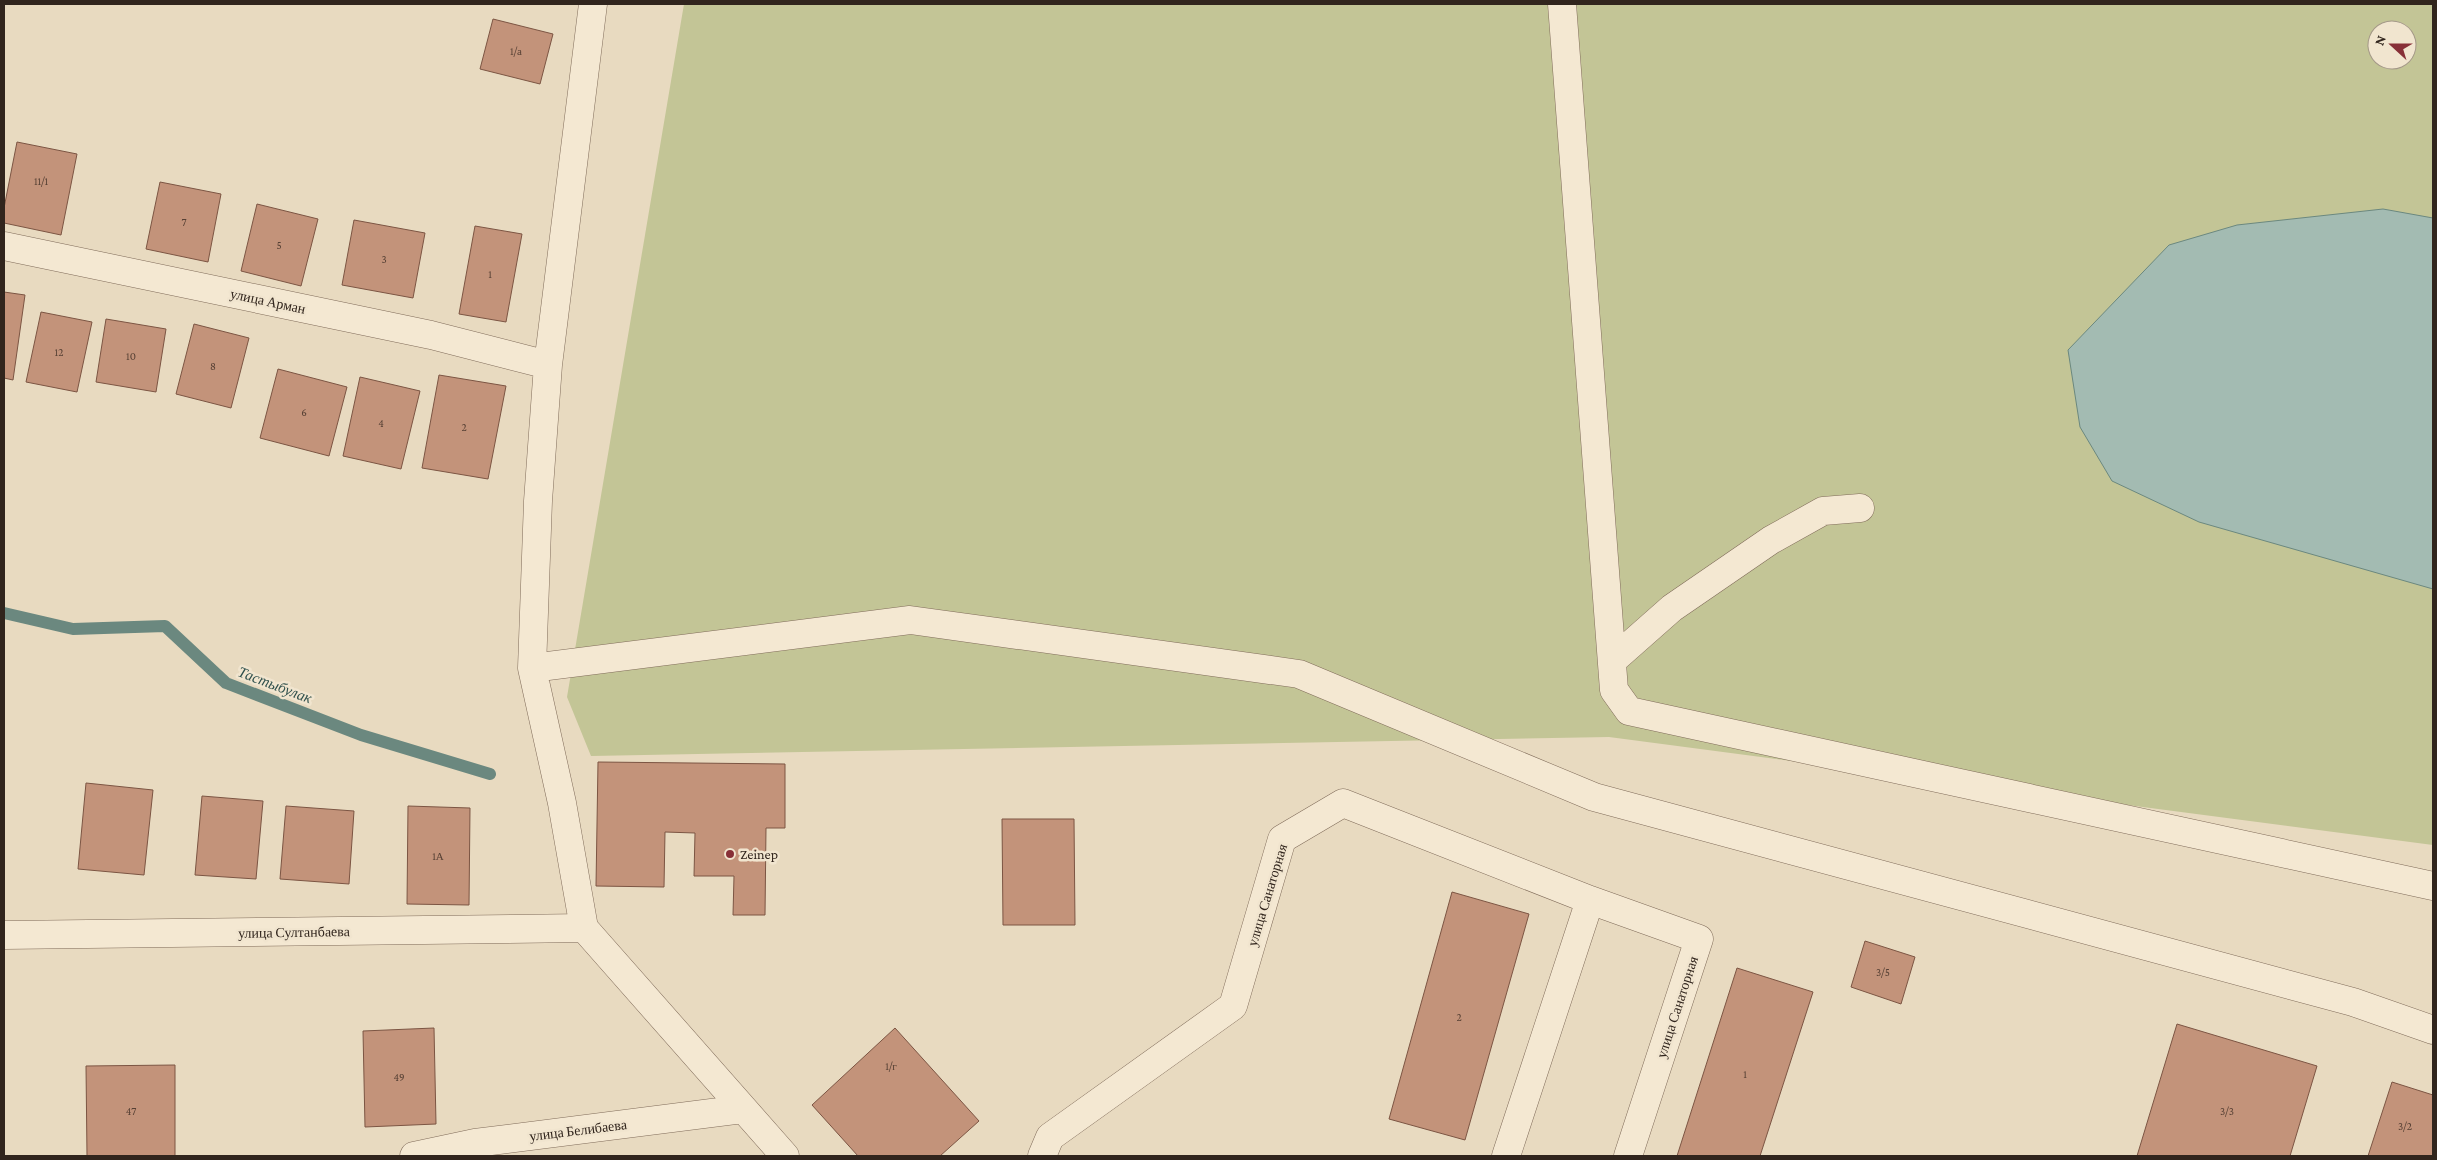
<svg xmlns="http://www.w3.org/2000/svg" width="2437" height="1160" font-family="'Crimson Pro',serif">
<rect width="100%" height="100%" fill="#e8dac0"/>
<path fill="#c3c596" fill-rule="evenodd" d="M684,4H2433V845L1609,737L591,756L567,697ZM2377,30H2407V60H2377Z"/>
<path fill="#a3bbb2" stroke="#6b887f" d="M2383,209L2433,218V589L2199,522L2112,481L2080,427L2068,350L2169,245L2237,225Z"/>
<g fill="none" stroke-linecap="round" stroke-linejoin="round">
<path stroke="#6b887f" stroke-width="12" d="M4,613L73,629L165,626L226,683L361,735L490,774"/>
</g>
<path fill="#c3937a" stroke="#7c5543" d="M493,19L553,34L540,84L480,69Z
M17,142L77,154L61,235L4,223V208Z
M160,182L221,194L208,262L146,249Z
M257,204L318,219L301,286L241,271Z
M354,220L425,233L413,298L342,285Z
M475,226L522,234L506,322L459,314Z
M4,292L25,295L13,380L4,378Z
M41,312L92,322L77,392L26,382Z
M106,319L166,329L156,392L96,382Z
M194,324L249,338L231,408L176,394Z
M278,369L347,387L329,456L260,438Z
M439,375L506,386L488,479L422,468Z
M360,377L420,391L401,469L343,456Z
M598,762L785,764V828H766L765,915H733L734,876H694L695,833L665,832L664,887L596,886Z
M86,783L153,790L144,875L78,869Z
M202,796L263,801L256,879L195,875Z
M286,806L354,811L349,884L280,879Z
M408,806L470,808L469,905L407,904Z
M1002,819H1074L1075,925H1003Z
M1452,892L1529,914L1465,1140L1389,1119Z
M1865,941L1915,957L1901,1004L1851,987Z
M1737,968L1813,992L1760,1156H1677Z
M2177,1024L2317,1066L2290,1156H2137Z
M434,1028L436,1124L365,1127L363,1031Z
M895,1028L979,1121L940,1156H858L812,1105Z
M175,1065V1156H87L86,1066Z
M2392,1082L2433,1095V1156H2368Z"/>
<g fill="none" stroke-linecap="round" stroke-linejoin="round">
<g stroke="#806c5a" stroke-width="29">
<path id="minor" d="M1562,4L1614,690L1629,711L2433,886
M4,246L431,335L548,365L538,501L532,668L562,803L584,928L785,1156
M548,365L593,4
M1612,661L1672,608L1771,540L1823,511L1860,508
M532,668L910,620L1299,674L1594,797L2353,1002L2433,1030
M4,935L584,928
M414,1156L475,1143L743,1109
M1042,1156L1050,1137L1233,1006L1282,839L1343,803L1590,900L1699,939L1628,1156
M1506,1156L1590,900"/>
</g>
<use href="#minor" stroke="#f4e8d2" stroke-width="28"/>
</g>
<circle fill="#883037" stroke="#f1e5cf" stroke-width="2" cx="730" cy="854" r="5"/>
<g text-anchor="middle" stroke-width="5" stroke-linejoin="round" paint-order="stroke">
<g font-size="11" fill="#564034">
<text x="516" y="55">1/а</text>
<text x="41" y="185">11/1</text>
<text x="184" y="226">7</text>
<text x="279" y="249">5</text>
<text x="384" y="263">3</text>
<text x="490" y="278">1</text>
<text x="59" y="356">12</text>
<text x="131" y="360">10</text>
<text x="213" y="370">8</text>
<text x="304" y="416">6</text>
<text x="381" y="427">4</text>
<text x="464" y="431">2</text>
<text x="438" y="860">1А</text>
<text x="1883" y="976">3/5</text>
<text x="1459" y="1021">2</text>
<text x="891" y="1070">1/г</text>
<text x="1745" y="1078">1</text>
<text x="399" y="1081">49</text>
<text x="131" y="1115">47</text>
<text x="2227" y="1115">3/3</text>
<text x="2405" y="1130">3/2</text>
</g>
<g font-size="14" fill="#31251d" stroke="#f1e5cf">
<text transform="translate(268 301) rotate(12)" y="5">улица Арман</text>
<text transform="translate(1267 895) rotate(-73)" y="5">улица Санаторная</text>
<text transform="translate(294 932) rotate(-1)" y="5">улица Султанбаева</text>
<text transform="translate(1677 1007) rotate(-72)" y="5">улица Санаторная</text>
<text transform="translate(578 1130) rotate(-7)" y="5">улица Белибаева</text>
</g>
<g font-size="14" fill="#31251d" stroke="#f1e5cf" text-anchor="start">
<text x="740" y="859">Zeinep</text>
</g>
<g font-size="15" font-style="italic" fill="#2e4f4b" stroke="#f1e5cf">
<text transform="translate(275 685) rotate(21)" y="5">Тастыбулак</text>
</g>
</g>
<rect width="2437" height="1160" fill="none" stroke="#31251d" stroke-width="10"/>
<g transform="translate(2392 45) rotate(291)"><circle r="24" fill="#f1e5cf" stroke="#a49888"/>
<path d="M0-4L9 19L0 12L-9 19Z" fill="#883037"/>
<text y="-8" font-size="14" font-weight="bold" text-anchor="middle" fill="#31251d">N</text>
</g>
</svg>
